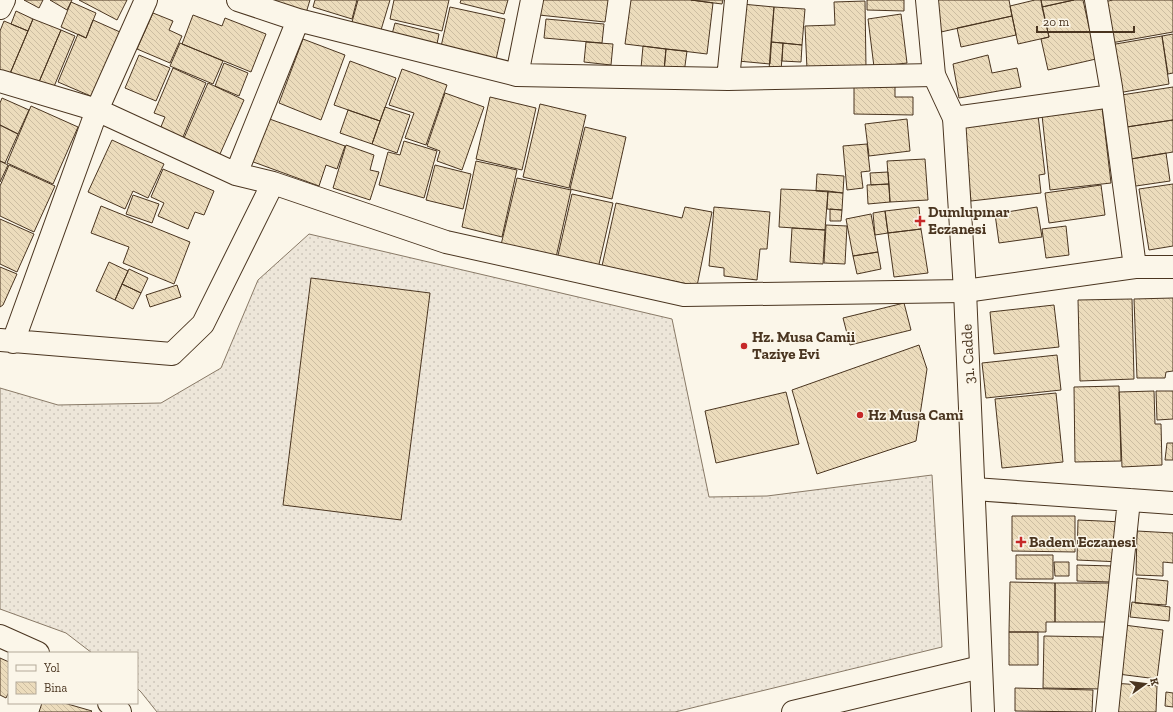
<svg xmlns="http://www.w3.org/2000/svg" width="1173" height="712" font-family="'Zilla Slab',serif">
<defs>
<pattern id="grass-dots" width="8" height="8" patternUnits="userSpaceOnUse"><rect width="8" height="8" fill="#ede6d9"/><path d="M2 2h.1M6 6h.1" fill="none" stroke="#cdc6ba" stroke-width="1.8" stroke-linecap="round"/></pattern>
<pattern id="building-back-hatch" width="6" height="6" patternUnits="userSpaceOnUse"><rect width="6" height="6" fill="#ecdcbc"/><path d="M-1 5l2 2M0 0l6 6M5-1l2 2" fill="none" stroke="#ccbda1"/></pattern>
</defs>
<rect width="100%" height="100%" fill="#fbf6e9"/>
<path fill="url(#grass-dots)" stroke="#887966" d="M309,234L672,319L709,497L767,496L932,475L942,647L675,712H157L141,692L137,688V653H92L66,633L0,609V388L58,405L161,403L221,368L258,280Z"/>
<path fill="url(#building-back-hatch)" stroke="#4a3520" d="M24,0H43L39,8Z
M50,0H72L67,10Z
M79,0H127L117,20Z
M271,0H310L306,13Z
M315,0H357L352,19L313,7Z
M358,0H390L381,30L352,22Z
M394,0H449L442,31L390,19Z
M461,0H508L504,14L460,3Z
M540,0H608L605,22L539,15Z
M631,0H691L713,3L707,54L625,44Z
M691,0H723L722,4Z
M867,0H904V11L867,10Z
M934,0H1009L1012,16L941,32Z
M1035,0H1041L1049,37L1018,44L1010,6Z
M1041,0H1074L1042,7Z
M1074,0H1083L1096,59L1048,70L1041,39L1049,37L1042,7Z
M1113,0H1173V32L1111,43L1104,2Z
M865,1L866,68L807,69L805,26L835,25L834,2Z
M71,2L96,13L86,38L61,27Z
M742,4L774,7L770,64L738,61Z
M450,7L505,19L495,64L440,51Z
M774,7L805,9L802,45L771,42Z
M16,11L33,19L28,31L11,24Z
M153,13L173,21L169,30L182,36L170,63L137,49Z
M901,14L907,63L874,67L868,19Z
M193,15L222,26L225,18L266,34L251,72L182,44Z
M1012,16L1016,35L961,47L957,28Z
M33,19L61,30L39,82L9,76Z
M546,19L604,24L602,43L544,38Z
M93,20L120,32L93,97L58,82L78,34L86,38Z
M4,21L28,31L9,76L0,72V31Z
M395,23L439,34L436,49L391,38Z
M61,30L75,36L53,89L39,82Z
M1173,34V73L1168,74L1162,36Z
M1162,36L1169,84L1118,93L1110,45Z
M303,39L345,55L321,120L279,103Z
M586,42L613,44L611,65L584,62Z
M771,42L783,43L781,71L769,70Z
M180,43L223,61L213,84L170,66Z
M783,43L802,45L801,62L782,61Z
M643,46L666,49L664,71L641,68Z
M666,49L687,51L684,73L664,71Z
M139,55L170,68L156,101L125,88Z
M988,55L992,73L1017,68L1021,87L959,98L953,64Z
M350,61L396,78L380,121L334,105Z
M224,63L248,73L239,96L215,86Z
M173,68L206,83L180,144L158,134L165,117L154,113Z
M402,69L447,85L426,145L405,138L414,113L389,105Z
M854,79L895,80V97H913V115L854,114Z
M208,83L244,100L220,154L184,138Z
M1173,87V120L1120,128L1115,96Z
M445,93L484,107L462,170L437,161L440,151L427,146Z
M490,97L536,108L522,170L476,159Z
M2,98L29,110L18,134L0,125V103Z
M540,104L586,115L569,188L523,177Z
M31,106L78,127L53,184L7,163Z
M385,107L410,115L397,153L372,144Z
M1102,107L1111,183L1050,190L1042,115Z
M348,110L380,121L372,144L340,133Z
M1038,115L1045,174L1039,175L1041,193L971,201L962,125Z
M264,117L345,146L337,169L326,165L319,186L248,160Z
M907,119L910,151L869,156L865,124Z
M1173,120V152L1125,160L1120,128Z
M0,125L18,134L5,163L0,161Z
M585,127L626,137L612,199L570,189Z
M112,140L164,164L148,198L133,191L125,209L88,192Z
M404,141L437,151L424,198L379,185L388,152L400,155Z
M867,144L870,171L861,172L863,188L847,190L843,146Z
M346,145L374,155L370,170L379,172L370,200L333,188Z
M1166,153L1170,181L1129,187L1125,160Z
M925,159L928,200L890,202L887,161Z
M0,161L8,165L0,182Z
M476,161L517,170L502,237L462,227Z
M9,165L55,186L34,232L0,216V186Z
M435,165L471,174L463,209L426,200Z
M163,169L214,191L204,215L195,212L188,229L158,216L164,203L151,197Z
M888,172L889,184L871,185L870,173Z
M817,174L844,176L843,193L816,191Z
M517,178L571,190L555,262L500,249Z
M889,184L890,202L868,204L867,185Z
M1173,184V246L1149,250L1139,189Z
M1101,185L1105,215L1049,223L1045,193Z
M781,189L828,191L825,230L779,227Z
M828,191L843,193L842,210L827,209Z
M572,194L613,203L597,273L556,264Z
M133,195L159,204L152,223L126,214Z
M616,203L682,218L685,207L712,212L697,286L602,266Z
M101,206L190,242L174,284L123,263L129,247L91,233Z
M714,207L770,212L767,249H760L757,280L724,276V268L709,266Z
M919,207L921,229L888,233L885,211Z
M1037,207L1042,237L999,243L995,214Z
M830,209L842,210L841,221H830Z
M885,211L888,233L875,235L873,213Z
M871,214L878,252L853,256L846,219Z
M0,219L34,234L17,272L0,264Z
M826,225L847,226L845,264L824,263Z
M1066,226L1069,255L1046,258L1042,229Z
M792,228L825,230L823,264L790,262Z
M921,229L928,273L894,277L888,233Z
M878,252L881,269L857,274L853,256Z
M109,262L128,271L115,300L96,291Z
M0,267L17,274L3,305L0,307Z
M129,269L148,278L141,293L122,284Z
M311,278L430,293L401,520L283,505Z
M122,284L141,293L133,309L115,300Z
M177,285L181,297L150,307L146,295Z
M1173,298V371L1166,372L1165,378H1137L1134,299Z
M1132,299L1134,379L1080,381L1078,300Z
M904,303L911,330L850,345L843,318Z
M1054,305L1059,347L994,354L990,312Z
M919,345L927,369L916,441L817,474L792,390Z
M1057,355L1061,390L986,398L982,363Z
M1119,386L1121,461L1075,462L1074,387Z
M1154,391L1155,424H1161L1162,465L1122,467L1119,392Z
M1156,391H1173V419L1157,420Z
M786,392L799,444L716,463L705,411Z
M1056,393L1063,462L1002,468L995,399Z
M1167,443H1173V460H1165Z
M1012,516H1075V552L1012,551Z
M1078,520L1123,522L1121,562L1077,560Z
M1137,531L1173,533V563L1163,562V576L1136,575Z
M1016,555H1053V579H1016Z
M1054,562H1069V576H1055Z
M1077,565L1112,566L1111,582L1077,581Z
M1137,578L1168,581L1166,605L1135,603Z
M1010,582L1055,583V622H1046V632H1009Z
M1055,583H1111V622H1055Z
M1132,602L1170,607L1169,621L1130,617Z
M1124,625L1163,630L1157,679L1118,674Z
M1009,632H1038V665H1009Z
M1044,636L1103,637V689L1043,688Z
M0,658L9,662V692L6,698L0,695Z
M1112,683L1157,686L1156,712H1110Z
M1015,688L1093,690L1092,712L1015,711Z
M1166,692L1173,693V707L1165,706Z
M42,703H64L92,711L91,712H39Z"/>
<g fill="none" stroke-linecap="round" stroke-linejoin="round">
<g stroke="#4a3520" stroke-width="24">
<path id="street" d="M1096,0L1111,87L1135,267
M0,8L4,0
M298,20L517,75L728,79L934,75
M517,75L532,0
M728,79L736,0
M0,81L97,110L236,174L273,183L446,242L684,295L965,291L1135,267H1173
M954,118L1112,96
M236,174L298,20L238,0
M0,340L172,354L203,324L273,183
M13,342L97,110L146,0
M974,489L1173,503
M0,636L38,653
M109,703L120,712
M793,712L981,667
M1107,712L1129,500"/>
</g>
<g stroke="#4a3520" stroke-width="24">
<path id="secondary" d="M927,0L934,75L954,118L965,291L983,712"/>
</g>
<use href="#street" stroke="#fbf6e9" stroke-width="22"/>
<use href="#secondary" stroke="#fbf6e9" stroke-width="22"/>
</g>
<g fill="#c62828" stroke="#fbf6e9" stroke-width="1.5">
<path d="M918 215h4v4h4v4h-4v4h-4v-4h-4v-4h4z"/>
<circle cx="744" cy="346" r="4"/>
<circle cx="860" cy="415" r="4"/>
<path d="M1019 536h4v4h4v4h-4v4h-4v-4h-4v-4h4z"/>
</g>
<g text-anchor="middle" stroke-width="3" stroke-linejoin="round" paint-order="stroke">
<g font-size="15" font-weight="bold" fill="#4a3520" stroke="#fbf6e9" text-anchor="start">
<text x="928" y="217">Dumlupınar<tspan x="928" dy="17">Eczanesi</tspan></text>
<text x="752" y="342">Hz. Musa Camii<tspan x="752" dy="17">Taziye Evi</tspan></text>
<text x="868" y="420">Hz Musa Cami</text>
<text x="1029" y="547">Badem Eczanesi</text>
</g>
<g font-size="15" fill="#4a3520" stroke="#fbf6e9">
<text transform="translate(968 354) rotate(-93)" y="5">31. Cadde</text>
</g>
</g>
<rect x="8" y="652" width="130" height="52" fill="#fbf6e9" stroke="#b4a999"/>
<rect x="16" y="665" width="20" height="6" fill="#fbf6e9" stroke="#b4a999"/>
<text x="44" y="672" font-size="12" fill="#4a3520">Yol</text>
<rect x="16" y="682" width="20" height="12" fill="url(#building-back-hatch)" stroke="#b4a999"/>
<text x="44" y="692" font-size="12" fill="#4a3520">Bina</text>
<g transform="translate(1145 684) rotate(76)" stroke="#fbf6e9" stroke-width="3" paint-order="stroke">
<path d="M0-3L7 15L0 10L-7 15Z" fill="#4a3520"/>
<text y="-6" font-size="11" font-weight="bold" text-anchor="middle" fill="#4a3520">K</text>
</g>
<path d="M1037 26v6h97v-6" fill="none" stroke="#4a3520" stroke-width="2"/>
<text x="1043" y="26" font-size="12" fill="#4a3520" stroke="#fbf6e9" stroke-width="3" paint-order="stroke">20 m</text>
</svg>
